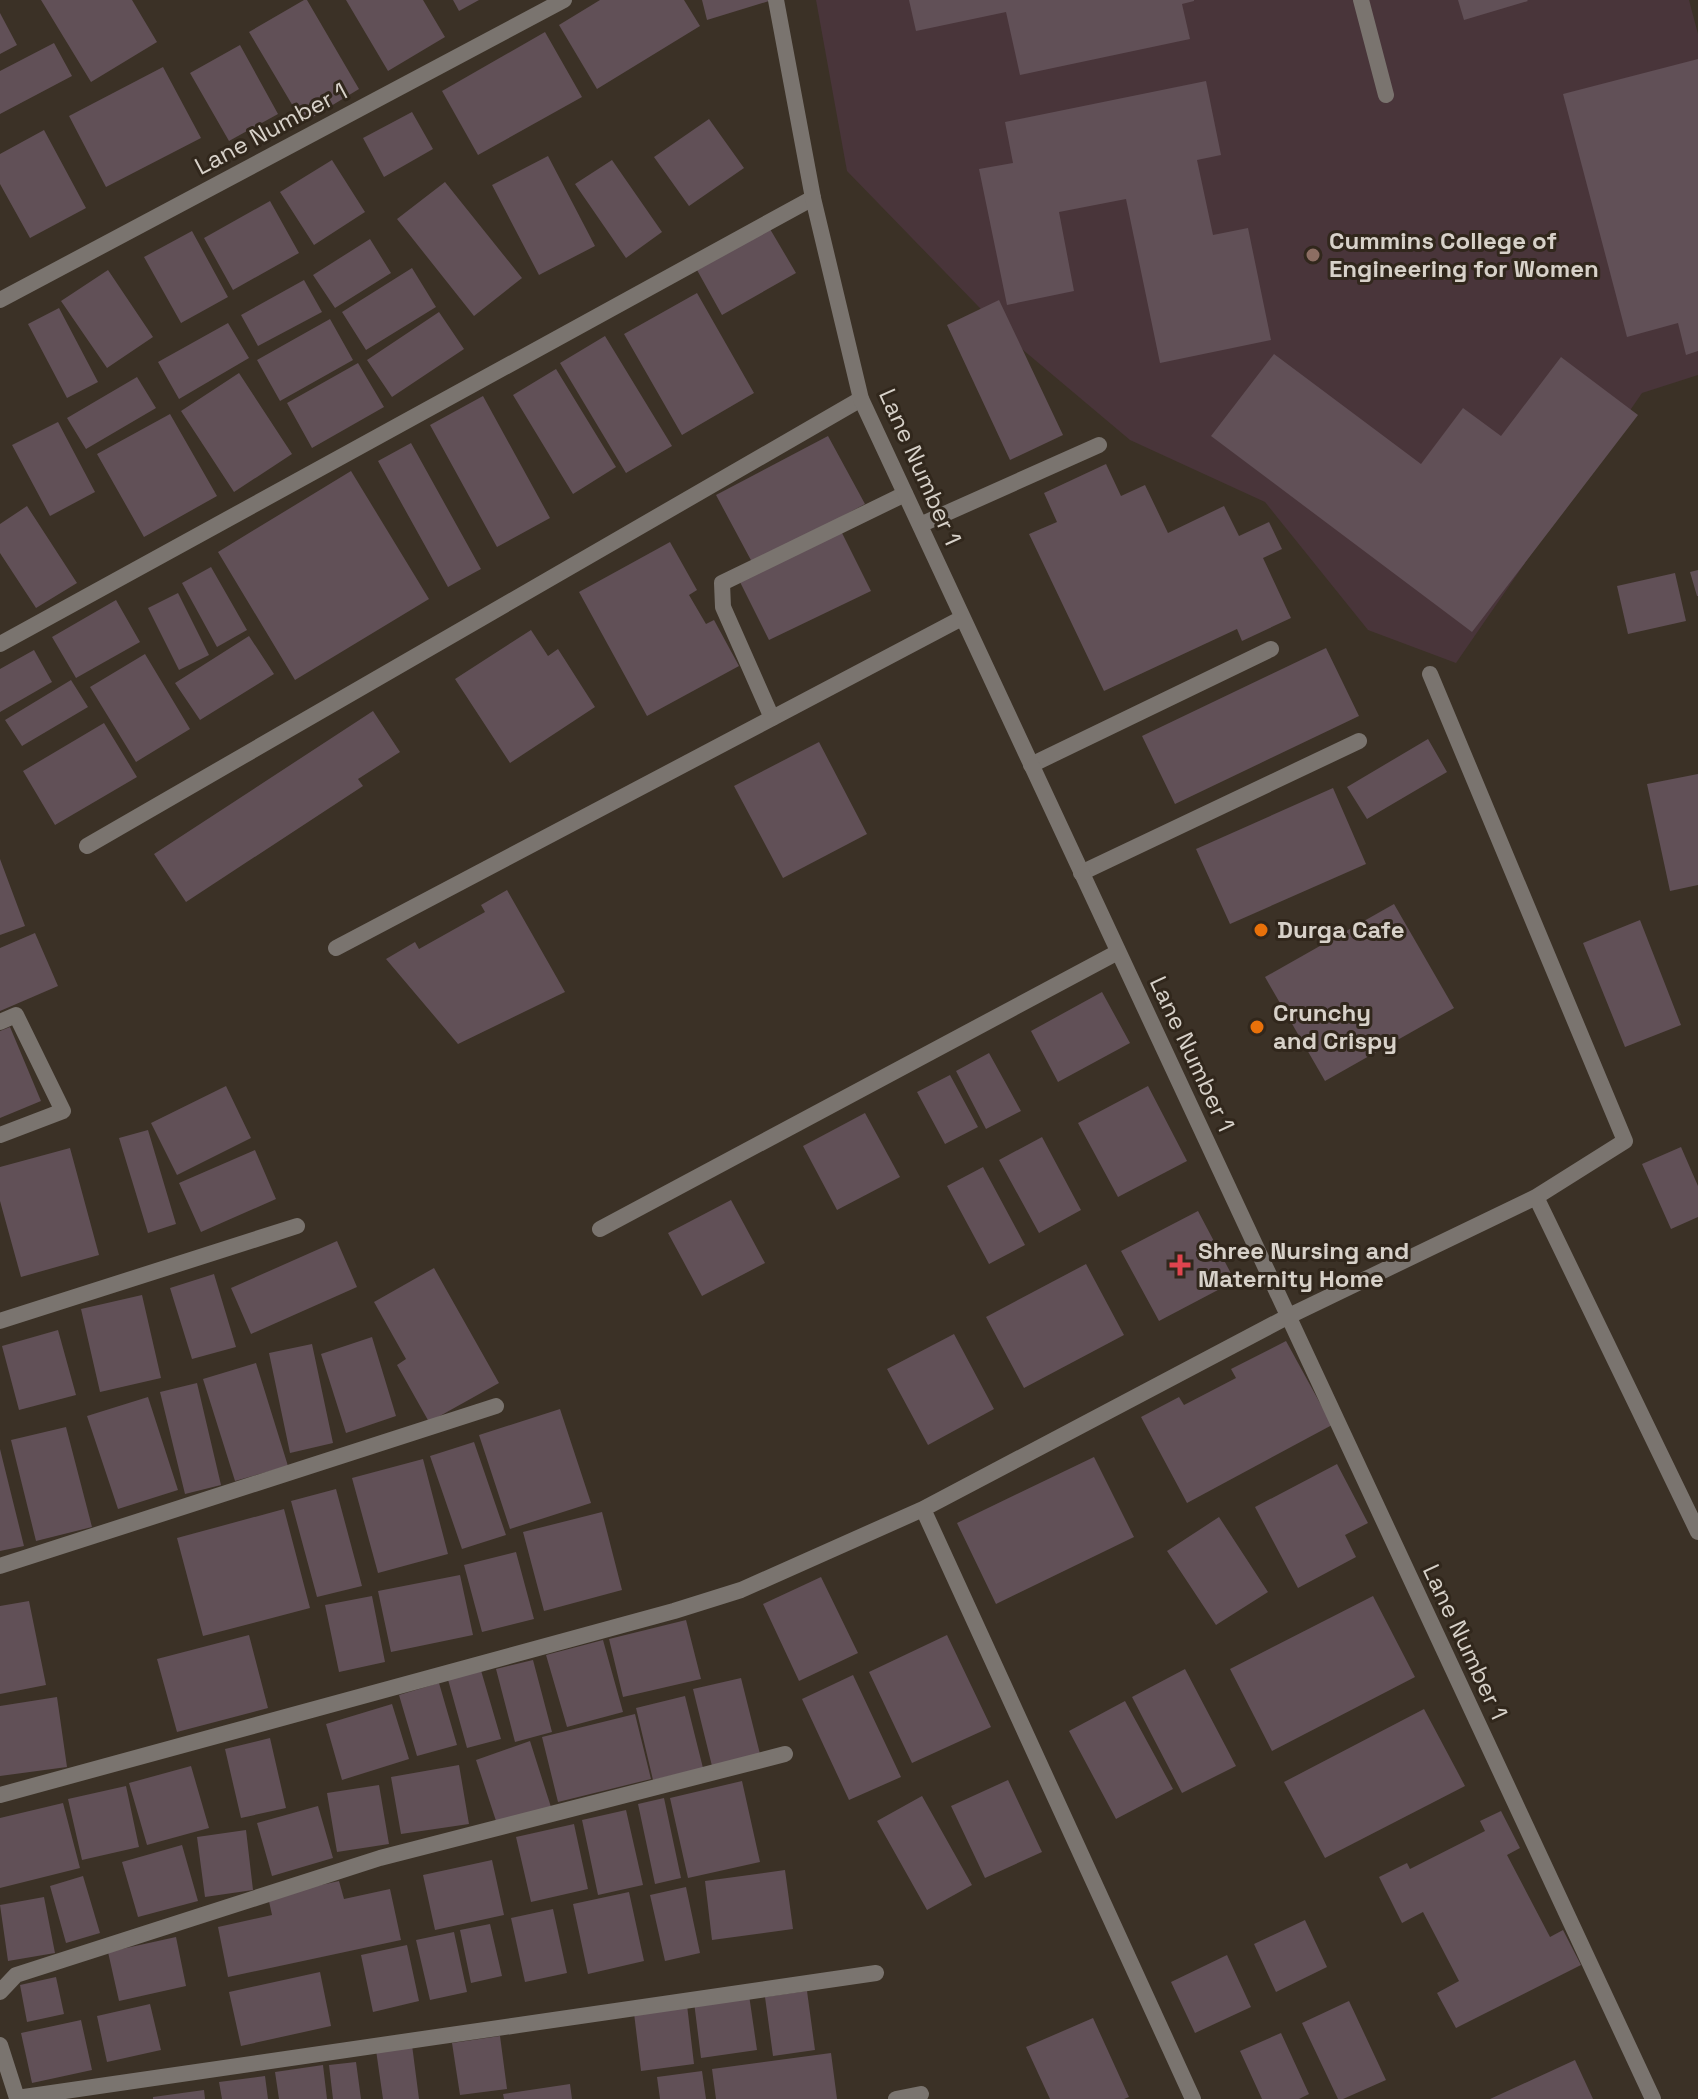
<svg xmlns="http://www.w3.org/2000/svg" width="1698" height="2099" font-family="'Space Grotesk',sans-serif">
<rect width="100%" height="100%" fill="#3b3126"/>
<path fill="#49353a" d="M816,0H1689L1698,34V375L1642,393L1456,663L1368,630L1265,502L1130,440L1009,338L847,171Z"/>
<path fill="#615057" d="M41,0H132L157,42L91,82Z
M304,0H307L359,89L303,123L249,32Z
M346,0H423L445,37L388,71Z
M453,0H479L459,11Z
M600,0H684L700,26L597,89L559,25Z
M702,0H769V1L707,20Z
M909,0H1194V1L1182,4L1190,39L1020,75L1006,12L916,31Z
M1458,0H1527L1528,1L1464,20Z
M0,13L17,45L0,54Z
M545,32L582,97L478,155L442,91Z
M54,43L72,76L0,114V71Z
M240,45L278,114L229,141L190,73Z
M1698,59V351L1686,355L1678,323L1627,337L1563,94Z
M163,67L201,138L106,187L69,116Z
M1206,81L1221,155L1197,160L1213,235L1248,228L1271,340L1160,363L1126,199L1059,212L1074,291L1007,305L979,169L1013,163L1005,122Z
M412,112L433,149L384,177L363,138Z
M709,119L744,168L689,206L654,157Z
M44,130L86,208L30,238L0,184V154Z
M548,156L595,246L539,275L492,185Z
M332,160L365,212L314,245L280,192Z
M612,160L662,232L626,258L575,184Z
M445,182L522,278L474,316L397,219Z
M270,201L299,253L233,290L204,238Z
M770,229L796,273L722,315L697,270Z
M192,231L228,297L181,323L144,257Z
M370,239L391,273L335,308L313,275Z
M412,268L436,307L366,350L342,312Z
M108,270L153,337L107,368L61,301Z
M304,280L322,312L258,346L241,315Z
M697,293L754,393L682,435L624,334Z
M999,300L1063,435L1010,460L947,325Z
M59,308L98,382L67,398L28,324Z
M439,312L464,349L392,397L367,360Z
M330,319L353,360L280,401L257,360Z
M228,323L249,358L179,399L158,362Z
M605,336L672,446L626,473L560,363Z
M1274,354L1421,464L1463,408L1501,436L1561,357L1638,415L1472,632L1211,436Z
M358,363L384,407L312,448L287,403Z
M556,369L616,467L573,494L513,395Z
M239,373L292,454L234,492L181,411Z
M137,377L156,408L86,449L67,418Z
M483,396L550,518L497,547L430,425Z
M170,414L217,496L144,537L97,454Z
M58,422L95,492L50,516L12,445Z
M828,436L865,504L753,564L716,495Z
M411,443L481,569L448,587L378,461Z
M1106,464L1121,496L1145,485L1168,533L1224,506L1239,536L1269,522L1282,549L1263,558L1291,618L1242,641L1237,629L1104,691L1029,534L1057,522L1044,493Z
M351,471L429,599L295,680L218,552Z
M27,506L77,583L36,608L0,553V524Z
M841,531L871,591L769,640L739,580Z
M670,542L697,590L689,595L706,624L714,620L739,666L647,716L579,592Z
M211,567L247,630L217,647L182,583Z
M1698,570V596H1697L1690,572Z
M1675,573L1686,621L1628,634L1617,586Z
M178,593L209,655L179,670L148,608Z
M116,600L140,642L76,678L52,637Z
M531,630L548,656L558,649L595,707L510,763L455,679Z
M249,636L274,674L200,720L175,683Z
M1326,648L1359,716L1175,804L1142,736Z
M34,650L52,682L0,712V669Z
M145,654L190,729L136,762L90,687Z
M71,680L88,707L22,746L5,720Z
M373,711L400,752L358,779L363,786L186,902L154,854Z
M104,723L137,777L55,825L23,771Z
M1428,739L1447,772L1367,819L1347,787Z
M819,742L867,834L783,878L734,786Z
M1698,774V885L1670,891L1647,784Z
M1333,788L1366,864L1230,924L1196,849Z
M0,859L25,926L0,935Z
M507,890L565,992L458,1044L386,959L415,942L419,949L485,912L481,905Z
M1394,904L1454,1008L1325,1081L1265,977Z
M1640,920L1681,1025L1625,1047L1583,943Z
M35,933L58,986L0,1011V948Z
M1102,992L1130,1043L1058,1082L1031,1031Z
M10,1027L41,1101L0,1118V1031Z
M989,1053L1021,1111L986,1129L956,1071Z
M950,1075L978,1127L945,1144L917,1092Z
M226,1086L251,1138L177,1175L151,1123Z
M1148,1086L1187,1161L1118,1197L1078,1123Z
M865,1113L900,1177L837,1210L803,1146Z
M148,1130L176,1224L148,1233L119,1138Z
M1042,1137L1081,1210L1039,1233L999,1160Z
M1681,1147L1698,1186V1217L1671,1229L1642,1164Z
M70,1148L99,1255L21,1277L0,1201V1167Z
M255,1150L276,1199L201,1232L179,1183Z
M983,1167L1025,1245L989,1264L947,1186Z
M731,1200L765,1263L702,1296L668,1233Z
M1198,1211L1235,1281L1159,1321L1121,1251Z
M337,1241L357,1287L251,1334L231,1288Z
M1086,1264L1124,1335L1024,1388L986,1317Z
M434,1268L499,1383L429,1422L397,1365L406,1359L374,1302Z
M214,1274L236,1347L192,1359L170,1288Z
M142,1295L161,1378L100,1392L81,1309Z
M58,1330L76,1395L19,1410L2,1346Z
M954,1334L994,1409L928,1445L887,1369Z
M372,1337L396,1416L346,1433L321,1354Z
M1286,1341L1332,1425L1187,1503L1141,1417L1179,1397L1184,1405L1236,1378L1231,1369Z
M312,1344L333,1443L290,1453L269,1353Z
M256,1363L288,1466L235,1481L203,1379Z
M197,1383L221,1485L185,1494L160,1392Z
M148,1397L178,1490L118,1509L87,1416Z
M560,1409L591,1503L510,1529L479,1435Z
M66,1427L92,1527L36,1541L11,1440Z
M474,1442L506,1535L462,1549L430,1456Z
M0,1449L24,1546L0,1551Z
M1094,1457L1134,1537L996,1604L957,1523Z
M423,1459L448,1554L378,1573L352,1478Z
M1337,1464L1368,1523L1345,1535L1356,1557L1298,1588L1255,1507Z
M336,1489L362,1586L317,1597L291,1501Z
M284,1509L310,1608L203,1636L177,1538Z
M602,1512L622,1590L544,1611L523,1532Z
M1219,1517L1268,1592L1216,1625L1167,1551Z
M516,1552L534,1619L482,1632L464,1565Z
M460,1575L473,1635L391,1652L378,1591Z
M821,1577L858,1653L799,1681L763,1604Z
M372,1596L385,1662L339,1672L325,1605Z
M1373,1596L1415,1677L1272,1751L1230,1669Z
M29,1601L46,1685L0,1694V1606Z
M686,1620L701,1679L623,1697L609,1639Z
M249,1635L268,1708L177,1732L157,1659Z
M947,1635L991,1727L912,1763L869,1672Z
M603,1640L623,1712L567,1727L546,1655Z
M533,1660L552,1732L515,1742L496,1669Z
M480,1667L501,1739L467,1748L447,1676Z
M1185,1669L1236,1766L1182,1793L1132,1697Z
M853,1675L901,1777L849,1800L802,1699Z
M741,1678L760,1754L712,1766L693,1689Z
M439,1683L457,1745L417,1756L399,1695Z
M685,1696L703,1768L653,1780L636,1708Z
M57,1697L67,1767L0,1776V1706Z
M1125,1701L1173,1789L1116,1819L1069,1731Z
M392,1704L409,1759L342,1780L326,1724Z
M1424,1709L1465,1786L1325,1858L1284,1782Z
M635,1714L651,1779L558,1802L542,1737Z
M270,1738L286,1808L241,1818L225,1749Z
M530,1741L551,1807L497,1824L476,1760Z
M459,1765L469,1824L401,1834L391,1777Z
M191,1766L209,1828L147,1845L129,1783Z
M1008,1780L1042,1852L985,1878L951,1806Z
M742,1781L760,1862L688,1878L670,1798Z
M379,1785L389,1844L337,1852L327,1793Z
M126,1786L139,1847L82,1860L68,1799Z
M922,1796L972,1885L927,1910L877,1821Z
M664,1798L681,1878L655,1884L638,1804Z
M63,1803L80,1868L0,1888V1818Z
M318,1806L333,1858L272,1876L257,1823Z
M626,1810L643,1885L598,1895L582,1820Z
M1501,1811L1520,1848L1507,1855L1550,1937L1563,1930L1581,1965L1456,2028L1437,1993L1459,1981L1423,1912L1402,1923L1379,1877L1407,1863L1410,1869L1485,1831L1480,1821Z
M574,1824L588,1889L531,1902L516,1837Z
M246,1830L253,1890L205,1897L197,1837Z
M182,1845L198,1901L138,1917L122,1862Z
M492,1860L504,1915L435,1930L423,1875Z
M785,1870L793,1929L712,1940L705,1881Z
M83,1876L100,1933L66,1943L50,1886Z
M339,1881L344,1899L390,1889L401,1940L228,1977L218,1927L272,1915L268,1897Z
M686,1887L700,1953L665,1961L650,1895Z
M629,1892L644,1961L588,1974L573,1904Z
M44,1897L55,1953L8,1961L0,1905Z
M553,1909L567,1973L525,1982L511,1918Z
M1305,1920L1327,1967L1276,1992L1254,1944Z
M490,1924L502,1976L471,1983L460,1930Z
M454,1932L467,1992L430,2000L416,1940Z
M176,1937L186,1986L119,2001L108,1952Z
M407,1945L419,2001L373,2012L361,1955Z
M1227,1955L1251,2007L1195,2033L1171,1982Z
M320,1972L331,2026L241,2046L229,1992Z
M56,1977L64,2014L27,2022L20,1985Z
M807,1991L815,2050L773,2056L765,1997Z
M749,1995L757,2050L701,2058L694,2002Z
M1349,2001L1386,2080L1343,2099H1338L1302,2023Z
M150,2004L161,2050L107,2062L97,2016Z
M687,2005L694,2064L641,2071L634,2013Z
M1093,2018L1129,2097L1124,2099H1050L1026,2047Z
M81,2020L92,2070L32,2083L21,2033Z
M1281,2033L1309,2094L1299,2099H1262L1240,2051Z
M500,2036L507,2089L460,2095L452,2043Z
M412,2045L419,2099H383L376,2050Z
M831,2053L837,2099H716L712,2069Z
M1575,2060L1593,2099H1490Z
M356,2062L361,2099H333L329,2065Z
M323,2065L327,2099H279L275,2072Z
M702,2071L706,2099H660L657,2077Z
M265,2076L268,2099H222L219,2082Z
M570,2084L572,2099H504L503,2094Z
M204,2090L205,2099H153V2097Z"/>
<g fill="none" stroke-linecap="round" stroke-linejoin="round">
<path stroke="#7a746f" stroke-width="16" d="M1361,0L1386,95
M0,644L813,198
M772,718L723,607L722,583L905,494
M1031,765L1271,649
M87,846L861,399
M1081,873L1359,741"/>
<path stroke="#7a746f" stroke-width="16" d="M776,0L813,198L861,399L1653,2099
M0,300L564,0
M920,525L1099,445
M336,948L962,618
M0,1022L16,1015L63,1111L0,1135
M1536,1197L1698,1532
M600,1229L1118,952
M0,1321L297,1226
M923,1509L1193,2099
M0,1566L496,1406
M0,1795L674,1611L741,1590L923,1509L1287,1317L1536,1197L1625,1141L1430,674
M0,1992L16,1975L380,1858L785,1754
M0,2045L17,2098L876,1973
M896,2099L921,2094"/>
</g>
<circle fill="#8d6e63" stroke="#31271c" stroke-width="3" cx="1313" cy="255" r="8"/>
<g fill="#e8710a" stroke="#31271c" stroke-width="3">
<circle cx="1261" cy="930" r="8"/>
<circle cx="1257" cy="1027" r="8"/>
</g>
<path fill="#e0444e" stroke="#31271c" stroke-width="3" d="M1176 1253h8v8h8v8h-8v8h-8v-8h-8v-8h8z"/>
<g text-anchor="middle" stroke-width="6" stroke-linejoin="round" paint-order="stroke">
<g font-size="24" fill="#d7d1c9" stroke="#31271c">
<text transform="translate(271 129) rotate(-28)" y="8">Lane Number 1</text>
<text transform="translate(920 467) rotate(66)" y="8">Lane Number 1</text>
<text transform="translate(1192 1054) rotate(65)" y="8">Lane Number 1</text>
<text transform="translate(1465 1642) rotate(65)" y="8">Lane Number 1</text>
</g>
<g font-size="24" font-weight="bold" fill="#d7d1c9" stroke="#31271c" text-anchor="start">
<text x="1329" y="249">Cummins College of<tspan x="1329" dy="28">Engineering for Women</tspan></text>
<text x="1277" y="938">Durga Cafe</text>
<text x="1273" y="1021">Crunchy<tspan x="1273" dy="28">and Crispy</tspan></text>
<text x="1198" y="1259">Shree Nursing and<tspan x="1198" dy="28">Maternity Home</tspan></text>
</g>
</g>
</svg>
